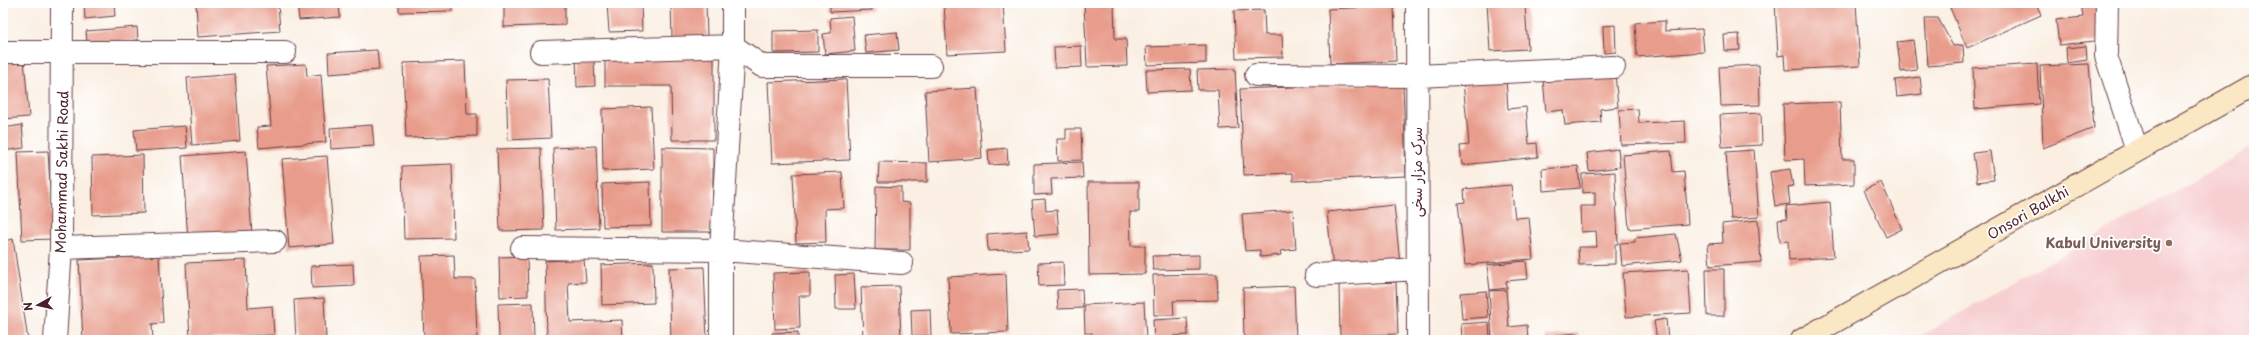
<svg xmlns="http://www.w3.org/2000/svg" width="2257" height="343" font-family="'Playpen Sans','Playpen Sans Arabic',sans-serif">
<rect width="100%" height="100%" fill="#fff"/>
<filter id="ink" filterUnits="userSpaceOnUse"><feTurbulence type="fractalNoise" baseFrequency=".025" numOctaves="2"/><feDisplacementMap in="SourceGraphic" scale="8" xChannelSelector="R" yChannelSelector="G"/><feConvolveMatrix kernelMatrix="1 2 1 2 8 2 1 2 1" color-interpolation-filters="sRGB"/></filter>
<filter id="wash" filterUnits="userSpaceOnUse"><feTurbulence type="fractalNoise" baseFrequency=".012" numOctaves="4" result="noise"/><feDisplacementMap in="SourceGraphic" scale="16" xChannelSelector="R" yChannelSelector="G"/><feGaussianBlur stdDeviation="0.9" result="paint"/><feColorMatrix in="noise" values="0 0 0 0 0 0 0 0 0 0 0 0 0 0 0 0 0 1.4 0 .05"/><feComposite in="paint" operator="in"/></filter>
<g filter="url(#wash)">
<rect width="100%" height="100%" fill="#faefe2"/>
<path fill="#f7cfd1" d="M2254,146V340H1913Z"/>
<g id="blocks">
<path fill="#e89c8b" d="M84,3H114L115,16L85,19Z
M196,3H278L280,31L198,37Z
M297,3H339L340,17L299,20Z
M399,3H452V11L399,12Z
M504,3H565V25L504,27Z
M607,3H641L642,31L609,32Z
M671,3H706L707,36L672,37Z
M830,3H872V10L830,12Z
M944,3H1003L1006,51L947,54Z
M1084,3H1114L1115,39H1126L1127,66L1087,67Z
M1239,3H1264V6H1240Z
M1487,3H1532L1525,5L1528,49L1490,51Z
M1775,3H1856L1860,66L1785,70L1784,55L1778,56Z
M1948,3H2036L2041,15L1967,48Z
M2081,3H2098L2103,40L2059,45L2056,20L2083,17Z
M1394,6L1396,61L1330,64L1328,9Z
M1264,10L1265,35H1282L1283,57L1236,58L1234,11Z
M852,16L855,51L825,54L823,34L831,33L830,18Z
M1925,18H1938L1953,46L1963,45L1964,63L1928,66Z
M1665,21V31L1702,29L1704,52L1637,57L1635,23Z
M1615,25L1616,52L1604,53L1603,26Z
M137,27L138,40L87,44L86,31Z
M818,30V52L773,53V31Z
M897,32L899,50L866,53L864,35Z
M1739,34L1740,50L1725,51L1724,35Z
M1913,40L1917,70L1901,72L1897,42Z
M1206,45V63L1147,65L1146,47Z
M1081,46L1082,67L1055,68L1054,47Z
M2086,46L2087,60L2067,63L2066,48Z
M377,50L379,70L329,74L328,53Z
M605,56H714V140H672L671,86H605Z
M576,58H594L595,86L577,87Z
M24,59L29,117L3,119V61Z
M465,61L467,114H477V136L406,138L403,63Z
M306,64L307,76L321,74L326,142L259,148L257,127L271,126L266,66Z
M2037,64L2039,104L1975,109L1973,68Z
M2089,64L2094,128L2043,148L2040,66Z
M1759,65L1760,105L1721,106L1719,67Z
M1190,69L1191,90L1147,92L1146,70Z
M1235,69L1238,128L1220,129L1218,90H1198L1197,70Z
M1615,73L1618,107L1600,109L1601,122L1565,125L1563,110L1546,112L1543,79Z
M235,74L240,141L192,145L187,78Z
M1920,77L1922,94L1897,97L1895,80Z
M1506,78L1508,109L1526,107L1529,144L1537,143L1538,157L1462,165L1460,146L1469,145L1463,82Z
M548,79L551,138L508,140L506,80Z
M846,79L850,160L772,163L768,82Z
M1403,83L1406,176L1293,181V173L1244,175L1240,89Z
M977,88L982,158L929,162L925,91Z
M1840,102L1842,159H1854V184L1805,186L1804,159L1785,160L1783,104Z
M651,107L654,169L603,171L602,109Z
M1638,109L1639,123L1685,121L1686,143L1621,145L1619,110Z
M1761,113L1762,145L1722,147L1720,115Z
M22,125L24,148L3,151V128Z
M372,125L374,146L331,149L330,128Z
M185,126L187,148L136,151L134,130Z
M1066,129H1081L1082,160L1058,161L1057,139H1066Z
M596,146L599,228L556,230L553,148Z
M662,147L713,148V232H662Z
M541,148L544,230L500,231L497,149Z
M1007,148L1008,164L989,165L988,150Z
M1618,149L1620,167L1589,171L1587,153Z
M1754,150L1759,217L1731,219L1726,152Z
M48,151L53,239L22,240L18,152Z
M246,151L252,235L188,240L182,156Z
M1671,151L1673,172L1684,171L1688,224L1629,229L1623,155Z
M1990,151L1994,180L1977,182L1973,153Z
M143,155L144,213L93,215L92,157Z
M327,156L334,244L289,248L282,159Z
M879,162L927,163V182H878Z
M1082,162L1083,178L1051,179L1052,194L1034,195V164Z
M452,164L454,238L404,239L402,166Z
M1578,166L1580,188L1543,191L1542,169Z
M1790,169L1793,186L1788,187L1790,204L1775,206L1770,172Z
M842,172L844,208L825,209L826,242L796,243L793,174Z
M1615,172L1618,244H1615V264L1579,265L1578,247H1597L1596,231L1581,232L1580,206H1595V192L1582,193V174Z
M650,182L651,226L603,227L602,184Z
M1088,182H1139V212H1130L1131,246H1145V274L1089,275Z
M1881,182L1902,229L1886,237L1864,190Z
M1511,185L1515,218L1529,217L1533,259L1465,265L1458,203L1465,202L1464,189Z
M876,186L901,187V202L910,203V250H875Z
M1045,199L1046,211L1057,210L1059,234L1035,236L1032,200Z
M1830,202L1834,257L1789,260L1788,241L1780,242L1778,220L1787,219L1786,206Z
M1394,205L1400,263L1333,269L1327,212Z
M1293,210L1296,249L1280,251L1281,255L1260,257V250L1245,251L1242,214Z
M1758,220L1761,262L1710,266L1708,244L1723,243L1722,224Z
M1027,231L1029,249L988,251L987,234Z
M1676,234L1682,260L1622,266L1620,243L1635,242V238Z
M13,239L28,340H3V241Z
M454,255L455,279H475L477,338L424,340L421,256Z
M1199,255V269L1153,270L1152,256Z
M159,256L163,323L152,324L153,340H83L79,260Z
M527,256L528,296L500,297L499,257Z
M584,259L586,282L568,283L570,322L622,320L623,340H547L545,261Z
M246,260L248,308L272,306L274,335L190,339L186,263Z
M1526,261L1528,279L1506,281L1507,288L1490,290L1487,265Z
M1063,262L1064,285L1039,286L1038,263Z
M653,263L654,303L602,305L601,265Z
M353,264L354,286L312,288L311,266Z
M704,267L707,340H671L669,268Z
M1688,269L1691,313L1626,317L1623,273Z
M1706,269H1724V316H1707Z
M810,272V296H799L800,328L775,329L773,273Z
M854,274L856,309H836L835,275Z
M1006,274L1008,332L951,334L948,277Z
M1217,274L1218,300L1173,301L1174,315H1154L1153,275Z
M1396,282L1398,334L1340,336L1339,284Z
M899,286L901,340H863L861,287Z
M1294,286L1296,339L1244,340L1243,288Z
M1082,289L1083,308L1058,309L1057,290Z
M1506,290L1509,327L1527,325L1528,340H1492L1489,291Z
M1486,291L1488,317L1462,319L1460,293Z
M324,298L326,340H296L294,300Z
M1144,302L1146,340H1092V333H1085L1084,305Z
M533,303L534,340H499L498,304Z
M930,309L931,336H912L911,310Z
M1187,318L1188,335L1174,336V340H1154L1153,320Z
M1666,319L1668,340H1657L1654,321Z
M1489,322L1490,340H1462L1461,324Z
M798,332V340H772V333Z
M1578,333L1579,340H1546L1545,336Z"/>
</g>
</g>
<g filter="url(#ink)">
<use href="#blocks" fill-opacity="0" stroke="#643e46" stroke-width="1"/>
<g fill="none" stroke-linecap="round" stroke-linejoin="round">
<g stroke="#643e46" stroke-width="24">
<path id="street" d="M1417,3L1418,340
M2107,3L2106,56L2137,150
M3,52H285
M541,52L733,46L762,66H931
M1256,75L1417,76L1614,67
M61,248L275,241
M522,248L721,250L902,263
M1316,275L1418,269
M55,340L61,248L62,3
M721,340V250L733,46V3"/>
</g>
<g stroke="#643e46" stroke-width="24">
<path id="secondary" d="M1802,340L2254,85"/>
</g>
<use href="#street" stroke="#fff" stroke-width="22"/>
<use href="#secondary" stroke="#fae7c3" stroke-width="22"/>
</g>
</g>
<circle fill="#8d6e63" stroke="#fff" stroke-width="1.5" cx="2169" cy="243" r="4"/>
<g text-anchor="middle" stroke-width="3.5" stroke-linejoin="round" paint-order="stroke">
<g font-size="14" fill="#4a1f2b" stroke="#fff">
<text transform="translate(62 172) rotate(-89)" y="5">Mohammad Sakhi Road</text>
<text transform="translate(1417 172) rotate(-90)" y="5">سرک مزار سخی</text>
<text transform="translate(2028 213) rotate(-30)" y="5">Onsori Balkhi</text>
</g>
<g font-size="14" font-weight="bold" fill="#785e54" stroke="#fff" text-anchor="end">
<text x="2161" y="248">Kabul University</text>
</g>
</g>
<rect width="2257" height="343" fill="none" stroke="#fff" stroke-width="16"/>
<g transform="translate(38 305) rotate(262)" stroke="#ffffff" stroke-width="3" paint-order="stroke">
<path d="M0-3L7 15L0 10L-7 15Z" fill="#4a1f2b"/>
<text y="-6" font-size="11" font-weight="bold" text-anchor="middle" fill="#4a1f2b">N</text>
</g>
</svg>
